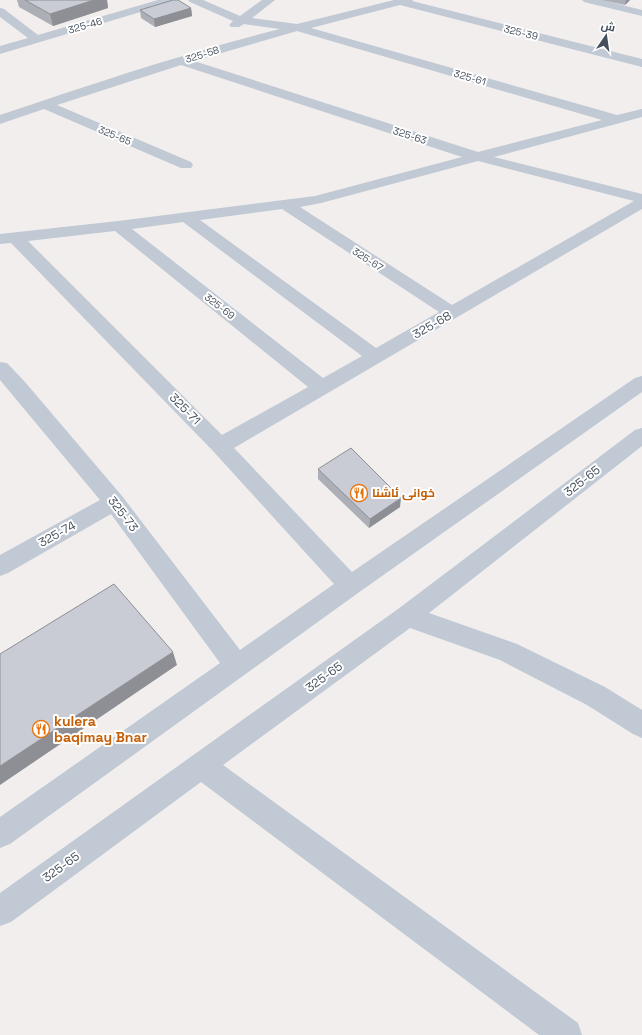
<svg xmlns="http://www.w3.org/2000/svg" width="642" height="1035" font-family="'Space Grotesk',Cairo,sans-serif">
<rect width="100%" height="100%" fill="#f1eeed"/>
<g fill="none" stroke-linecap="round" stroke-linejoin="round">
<path fill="#c0c9d4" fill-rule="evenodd" d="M158,0H176L174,2L0,54V46L28,38L0,17V8L4,9L38,35Z
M188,0H203L240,16L262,0H275L252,18L297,24L394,0H413L412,1L642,59V67L400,5L311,28L617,115L642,109V117L494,157L642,194V209L234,448L352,572L635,378L642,376V392L358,593L10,844L0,848V817L220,663L111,514L8,573L0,576V555L100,500L0,380V362L7,363L25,382L122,496L240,650L334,584L213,451L11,243L0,244V234L118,221L315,196L462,157L181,65L57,105L191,162L193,165L191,168H181L44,109L0,124V115C92,84 185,53 280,29L244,24L239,27H231L229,25L233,21L190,2ZM297,31L602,120L478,152L194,61ZM478,161L634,201L452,305L300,207L321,203ZM282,209L439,312L376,348L200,220ZM183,222L362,356L323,378L132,229ZM115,231L308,387L222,435L28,241Z
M582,0H602L642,10V16L584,2Z
M642,428V446L429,613L517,644L605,687L642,710V738L633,734L587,705L500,660L410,628L223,765L578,1023L582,1035H539L201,782L11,922L0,926V893L398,609L635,430Z"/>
</g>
<path fill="#adafb6" d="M17,0H107L108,8L53,26L19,7Z
M601,0H630L625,5Z
M191,8L192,16L155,27L141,18L140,10Z
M318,469L400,507L369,528L318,479Z"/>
<path fill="#8d8f94" d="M94,0H107L108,8L53,26L50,14Z
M626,0H630L625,5Z
M191,8L192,16L155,27L154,19Z
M401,498L400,507L369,528L370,519Z
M173,652L177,665L0,785V766Z"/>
<path fill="#c9ccd4" stroke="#8d8f94" d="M25,0H94L50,14Z
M173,0H178L191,8L154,19L140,10Z
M351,448L401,498L370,519L318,469Z
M114,584L173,652L0,766V654Z"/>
<defs>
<g id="restaurant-ring" transform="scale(0.9)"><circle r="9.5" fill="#fff" stroke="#e8710a" stroke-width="1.5"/><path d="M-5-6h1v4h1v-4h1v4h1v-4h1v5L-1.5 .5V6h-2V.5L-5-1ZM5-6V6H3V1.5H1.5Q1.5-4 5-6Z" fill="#e8710a"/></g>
</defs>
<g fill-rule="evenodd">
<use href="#restaurant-ring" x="359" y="493"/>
<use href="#restaurant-ring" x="41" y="729"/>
</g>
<g text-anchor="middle" stroke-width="4" stroke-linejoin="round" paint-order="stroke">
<g font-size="10" fill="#45505c" stroke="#fff">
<text transform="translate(85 25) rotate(-16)" y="4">325-46</text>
<text transform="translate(521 32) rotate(14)" y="4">325-39</text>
<text transform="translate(202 54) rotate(-17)" y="4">325-58</text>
<text transform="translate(470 77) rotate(16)" y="4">325-61</text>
<text transform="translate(115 135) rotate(23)" y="4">325-65</text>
<text transform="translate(410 135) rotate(18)" y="4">325-63</text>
<text transform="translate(368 259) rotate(33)" y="4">325-67</text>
<text transform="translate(220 306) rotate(38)" y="4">325-69</text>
</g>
<g font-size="12" fill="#45505c" stroke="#fff">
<text transform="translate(432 325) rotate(-30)" y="4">325-68</text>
<text transform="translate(185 409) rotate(45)" y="4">325-71</text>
<text transform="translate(582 481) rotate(-38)" y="4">325-65</text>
<text transform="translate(123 514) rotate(52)" y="4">325-73</text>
<text transform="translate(57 534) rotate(-29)" y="4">325-74</text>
<text transform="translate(324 677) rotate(-36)" y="4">325-65</text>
<text transform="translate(61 867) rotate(-36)" y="4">325-65</text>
</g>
<g font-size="12" font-weight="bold" fill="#c56008" stroke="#fff" text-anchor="start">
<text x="372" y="497">خوانى ئاشنا</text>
</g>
<g font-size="14" font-weight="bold" fill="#c56008" stroke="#fff" text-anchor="start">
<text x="54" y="726">kulera<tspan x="54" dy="16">baqimay Bnar</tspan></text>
</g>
</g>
<g transform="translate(606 36) rotate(13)" stroke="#ffffff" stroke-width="3" paint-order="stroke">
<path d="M0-3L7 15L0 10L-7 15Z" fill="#45505c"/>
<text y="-6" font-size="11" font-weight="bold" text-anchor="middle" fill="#45505c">ش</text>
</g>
</svg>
